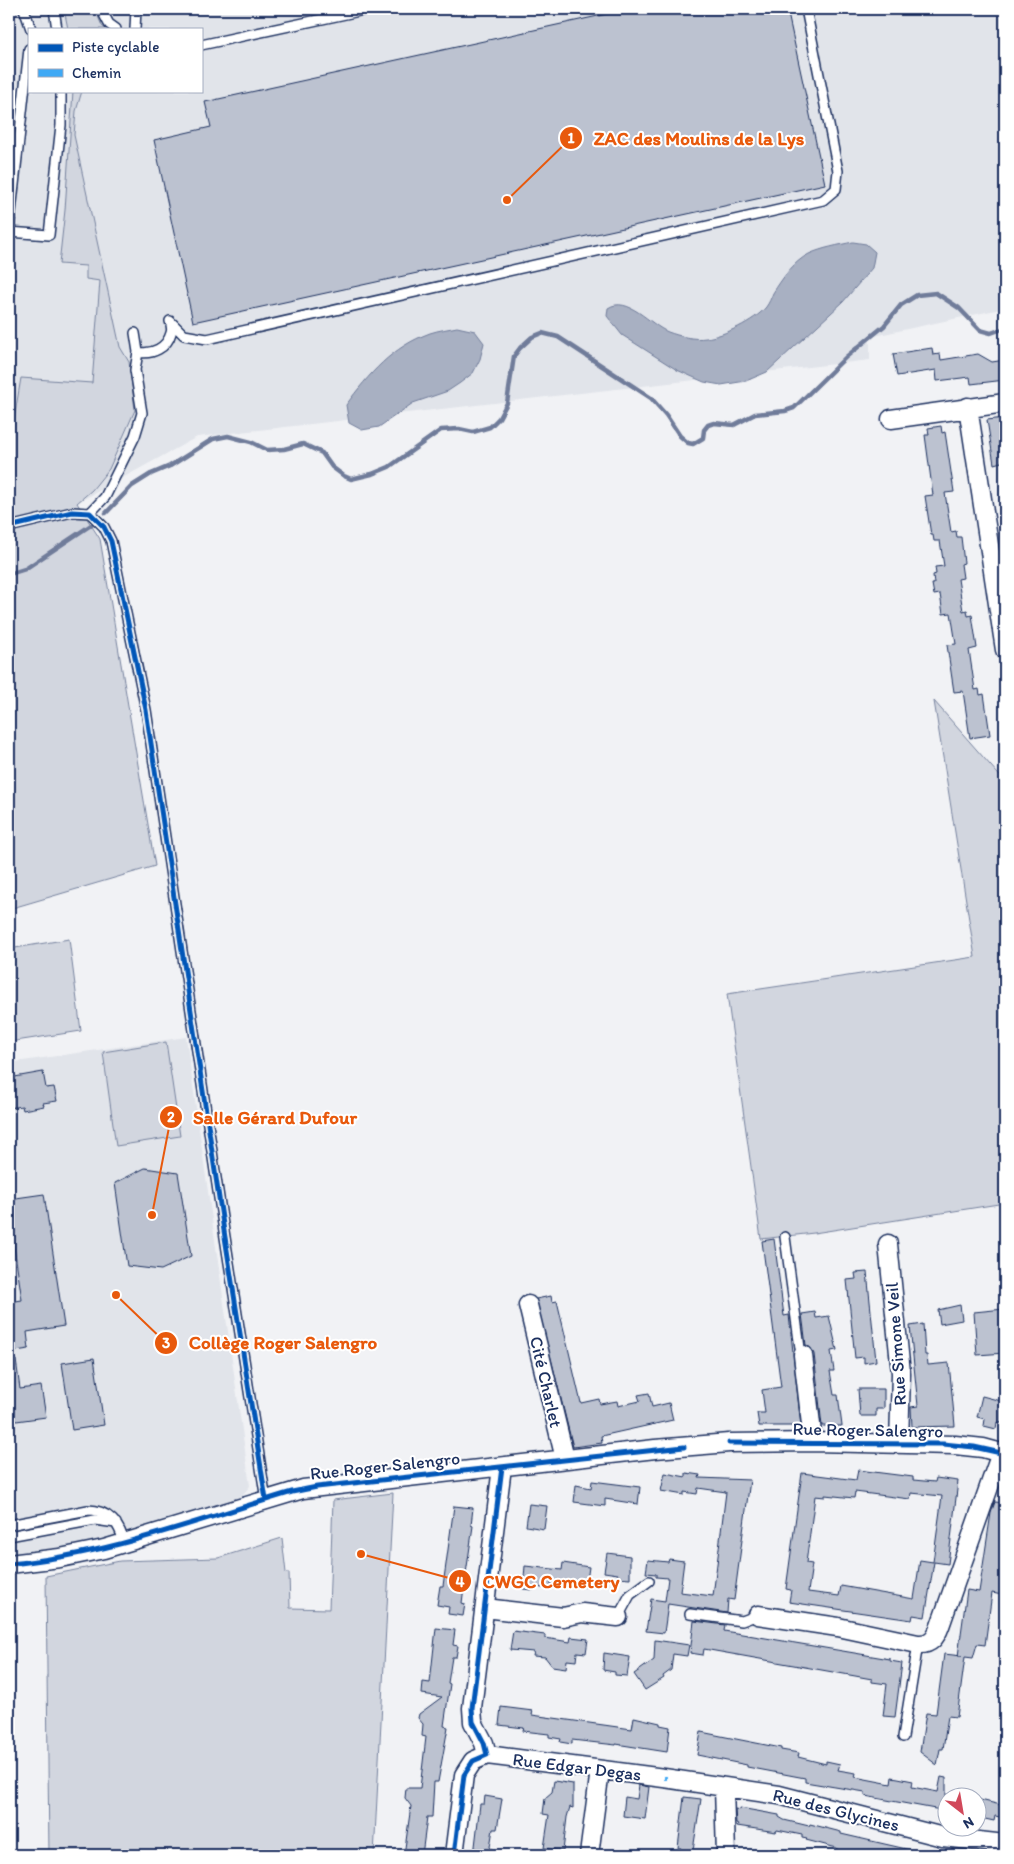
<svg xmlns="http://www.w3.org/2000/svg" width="1014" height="1864" font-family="Itim,sans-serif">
<rect width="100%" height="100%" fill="#f1f2f5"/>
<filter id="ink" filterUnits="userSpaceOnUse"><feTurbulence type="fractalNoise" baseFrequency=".02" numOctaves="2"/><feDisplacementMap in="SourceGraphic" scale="10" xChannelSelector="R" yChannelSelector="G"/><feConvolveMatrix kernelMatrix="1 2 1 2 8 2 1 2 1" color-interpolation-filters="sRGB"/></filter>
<g filter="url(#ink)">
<path fill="#e1e4ea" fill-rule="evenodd" d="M9,9H1005V308L870,337V360L197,437L77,503L9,517ZM29,29H201V91H29Z
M186,1037L250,1486L239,1499L99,1544L9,1557V1063Z"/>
<path fill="#d2d6df" stroke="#76829e" d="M64,9H95L102,26L106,29H68Z
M73,91H82L76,111L74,135L120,347L129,362L135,410L109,469L92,490L77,503L100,539L155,866L9,909V449L21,378L92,383L100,281L86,279V266L59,264L65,210Z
M934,701L1005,782V1203L814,1233L761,1239L727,994L975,957Z
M69,939L81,1031L9,1042V949Z
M166,1042L180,1136L116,1146L103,1052Z
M393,1493L374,1855H49L46,1576L120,1561L218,1558L282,1538L286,1573H289L290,1608L329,1609L333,1500Z"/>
<path fill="#a8b0c2" stroke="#707c9a" d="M853,242L866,244L875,252L872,268L843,302L767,372L746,381L721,385L704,382L677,370L622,335L607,316L608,308C628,295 650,325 668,332C679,336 694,340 706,338C723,336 755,321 766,307C769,303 771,298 773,293C782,279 793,262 809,254C822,248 839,245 853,242Z
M457,327L475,331L484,343L480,359L473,373L460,383L448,391L413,403L379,427L362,430L349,423L346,405C369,374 392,347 430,333C439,330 448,329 457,327Z"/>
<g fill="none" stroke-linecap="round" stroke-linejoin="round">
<path stroke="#707c9a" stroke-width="4.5" d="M106,513L132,486L151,474L170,466L213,439L228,436L251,442L267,450L284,449L303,444L322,453L332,467L344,476L351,479L372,474L389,467L441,430L459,429L473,432L490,427L499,418L507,403L514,356L520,348L532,337L542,333L558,337L651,398L666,415L680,436L688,443L693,444L703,438L704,430L708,425L714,423L734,425L755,414L785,411L794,408L846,357L884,326L901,305L917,295L936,293L959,308L980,330L991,333L1005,328
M9,574L25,569L91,525"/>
</g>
<path fill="#bcc2d0" stroke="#1b2f5e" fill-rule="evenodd" d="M630,9H787L825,184L193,322L154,140L211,127L205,102Z
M932,348L933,355L940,354L941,360L978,354L992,362L1005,360V380L971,384L970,377L937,381L936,370L897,376L893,354Z
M1005,418V461L994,464L987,420Z
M941,426L942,433L945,432L954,492L945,493L951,532L956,531L957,537H961L964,563L961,564L963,578L958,579L963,611L967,610L968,616L972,615L977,648L969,650L975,690L979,689L980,695L984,694L990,735L970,738L963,691L954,692L947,645L956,644L951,613L943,614L940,594L934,595L932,584H934L933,575L936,574L935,567L944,566L940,541H934L933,535H931L925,496L933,495L925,435H929L928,428Z
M43,1072L46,1088L54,1087L57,1101L43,1103L44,1106L23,1110L22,1106L9,1108V1078Z
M145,1168L178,1173L191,1256L161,1270L127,1266L115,1183Z
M44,1194L64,1326L27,1332L29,1349L9,1352V1302L22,1300L9,1213V1199Z
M774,1239L784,1316L789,1315L801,1426H759L757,1413H765L762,1390L781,1387L762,1241Z
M867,1272L876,1361L864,1363V1357L855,1358L847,1280L856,1279L855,1273Z
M551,1296L552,1302L557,1301L581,1403L599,1399L600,1404L617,1401L618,1406L640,1401L638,1395L649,1393L652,1407L669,1403L673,1420L601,1436L602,1443L573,1447L536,1299Z
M960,1305L962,1320L940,1324L938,1310Z
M1004,1309L1005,1353L977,1355L974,1312Z
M815,1312L816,1318L829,1316L837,1350L831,1351L834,1371H830L834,1395H838L842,1426H822L814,1354L811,1348L806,1345L802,1314Z
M923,1324L925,1355H927L928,1365L949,1363L955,1426L912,1427L911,1407L918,1406L910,1326Z
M94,1358L104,1425L72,1430L62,1363Z
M9,1360H16L20,1389L41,1386L46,1417L9,1422Z
M858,1389H884V1409H876V1416H860Z
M982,1396L1005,1402V1424L997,1422L996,1429L984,1426L985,1419L977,1417Z
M858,1470L913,1477V1480L935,1482L936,1478L958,1481L948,1564L934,1562L925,1617L913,1615L912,1620L789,1602L791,1590L786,1589L802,1473L856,1480ZM855,1492L910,1499L911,1493L942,1496L933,1562L920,1560L914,1599L841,1586L839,1596L808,1592L812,1564L806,1563L815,1496L825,1497V1495L854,1498Z
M665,1473L686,1477V1473L700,1475L699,1478L750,1480L734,1600L728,1599L727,1613L668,1604L664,1633L646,1631L651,1599L665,1601L668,1578L656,1577V1574L646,1573L648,1560L668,1562L669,1559L684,1561L680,1592L713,1596L726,1492L698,1488L697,1494L684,1492V1495L661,1491Z
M592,1481L640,1487L638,1504L605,1499V1506L574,1502L576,1485L591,1488Z
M995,1502L1005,1503L1001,1533L1005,1534V1571L1002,1595L992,1593L985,1645L977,1644L973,1658L965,1657L957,1717L948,1716L943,1749H940L937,1765L920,1752L926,1713L936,1714L944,1654L962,1656H958L967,1590L979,1592L991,1513Z
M529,1504L547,1506L544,1529L526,1526Z
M454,1506L473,1508L471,1525L473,1526L464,1587L462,1603L465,1604L463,1616L448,1614L449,1607L437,1605L440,1586H443Z
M607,1553L630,1556V1578L617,1577L618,1574L604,1572Z
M563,1563L589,1567L586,1587L551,1582V1589L535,1587L534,1590L523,1589L525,1566L562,1570Z
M694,1621L725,1625L724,1631L890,1659V1661L902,1663L895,1717L883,1716L887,1684L872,1682V1679L704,1649L703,1655L690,1653Z
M436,1628L455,1630L453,1645L458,1646L456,1657H452L448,1683L450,1684L444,1726L448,1727L438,1782H434L432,1817H427L422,1855H404L411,1806L405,1798L406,1788H420L426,1737L422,1736L423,1724L418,1718L419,1714L442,1697L422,1694L423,1682L430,1683Z
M513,1631L545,1635V1638L570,1642L571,1637L588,1639L586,1653L577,1652L576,1661L567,1660L566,1668L552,1666L545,1657L533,1656L534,1652L510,1650Z
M655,1640L689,1645L687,1656L673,1654L671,1670L663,1676L664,1678L645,1690L634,1674L654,1660Z
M604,1653L630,1657L627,1676L615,1675V1672L603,1670Z
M501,1707L533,1711L532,1715L632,1729L634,1717L660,1723V1725L670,1727L667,1752L616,1744V1745L572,1740V1744L560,1742L561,1739L549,1737V1734L523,1731L524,1728L499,1725Z
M701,1732L781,1748V1750L799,1753L798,1757L826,1764V1761L840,1764L838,1770L856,1773L855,1777L891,1784L892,1777L898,1778L913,1781L912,1787L938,1792L941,1777L946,1778V1811L865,1796V1792L805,1782V1778L747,1767V1765L697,1755Z
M554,1781L573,1784V1808L570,1807L567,1817L563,1851L544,1848L549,1815L543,1814L545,1798L552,1792Z
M639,1785L649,1787L645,1819L623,1816L625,1797L637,1799Z
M485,1796L502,1799L497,1829H493L490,1847L497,1855H474L480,1804H484Z
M684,1797L701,1799L693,1850H692L691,1855H680L681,1848H678Z
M976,1799L1005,1806V1818L995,1816L994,1821L976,1817Z
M740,1808L779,1815V1817L784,1820L809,1826L810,1824L841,1832V1834L915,1851V1855H849L836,1852L837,1848L806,1840L807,1839L802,1838V1835L777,1830L776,1832L737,1826L738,1824L736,1823L735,1809L740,1810Z"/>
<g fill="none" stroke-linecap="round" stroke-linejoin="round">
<g stroke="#1b2f5e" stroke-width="12">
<path id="lane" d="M24,9L31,29
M54,9L57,29
M101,9L109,24L116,29
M135,29L136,9
M201,45L369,9
M9,230L29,49
M9,232L49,235L61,125V91
M170,321L184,335L207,339L823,200L836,189L838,171L806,9
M138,352C152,355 167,348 171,333C172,330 171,324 170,321
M90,513L105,497L135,436L142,413L135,370L138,352L135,333
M9,527L72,512L90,513L104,527L111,541L146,710L222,1218L266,1500
M785,1237L800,1348L803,1355
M9,1525L88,1510C109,1510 120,1525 124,1543
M9,1536L95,1520L116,1523
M690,1614L742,1621L758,1615
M618,1617L630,1595L649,1581
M903,1737L918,1644"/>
</g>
<g stroke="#1b2f5e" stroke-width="21">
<path id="street" d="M968,407L1005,650
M891,419L1005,403
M888,1244L901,1373L899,1444
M528,1305L565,1459
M803,1355L813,1442
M9,1564L60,1558L104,1549L303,1489L655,1449L729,1443L813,1442L955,1445L983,1448L1005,1454
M485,1608L563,1617L582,1613L618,1617
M758,1615L838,1627L918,1644C931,1645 936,1637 940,1626L1001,1453
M487,1755L664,1778L779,1795L943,1837L1005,1844
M724,1787L726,1855
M454,1855L464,1775L473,1761L487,1755L484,1743L473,1722L472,1708L502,1467
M589,1855L600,1770"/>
</g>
<use href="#lane" stroke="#fff" stroke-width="9"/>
<use href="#street" stroke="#fff" stroke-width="18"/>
<path stroke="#3fa9f5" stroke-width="4" stroke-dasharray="8 4" stroke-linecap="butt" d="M664,1778H667"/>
<g stroke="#fff" stroke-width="8">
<path id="cycleway" d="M9,527L72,512L90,513L104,527L111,541L146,710L222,1218L266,1500
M729,1443L943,1444L974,1447L1001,1453
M9,1564C107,1555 198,1520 292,1492L317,1487L684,1447
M454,1855L464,1775L473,1761L487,1755L484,1743L473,1722L472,1708L502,1467"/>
</g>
<use href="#cycleway" stroke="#0057b8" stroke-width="5"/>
</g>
</g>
<g text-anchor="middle" stroke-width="4" stroke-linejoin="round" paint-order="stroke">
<g font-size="18" fill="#1b2f5e" stroke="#fff">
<text transform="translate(896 1344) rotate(-94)" y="6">Rue Simone Veil</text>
<text transform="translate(546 1382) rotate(77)" y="6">Cité Charlet</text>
<text transform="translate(868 1430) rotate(1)" y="6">Rue Roger Salengro</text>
<text transform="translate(385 1466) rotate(-6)" y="6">Rue Roger Salengro</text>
<text transform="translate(577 1767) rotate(7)" y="6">Rue Edgar Degas</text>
<text transform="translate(836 1810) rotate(14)" y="6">Rue des Glycines</text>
</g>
</g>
<path fill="none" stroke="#e8590c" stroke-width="2" d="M507 200L571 138M152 1215L171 1117M116 1295L166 1343M361 1554L460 1581"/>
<g fill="#e8590c" stroke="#fff" stroke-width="2">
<circle cx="507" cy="200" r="5"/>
<circle cx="152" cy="1215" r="5"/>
<circle cx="116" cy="1295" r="5"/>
<circle cx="361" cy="1554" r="5"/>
<circle cx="571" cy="138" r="12"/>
<circle cx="171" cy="1117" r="12"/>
<circle cx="166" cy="1343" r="12"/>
<circle cx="460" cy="1581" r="12"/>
</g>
<g font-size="15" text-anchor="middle" font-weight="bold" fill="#fff">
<text x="571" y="143">1</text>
<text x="171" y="1122">2</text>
<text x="166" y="1348">3</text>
<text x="460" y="1587">4</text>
</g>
<g font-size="19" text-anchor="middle" font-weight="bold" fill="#e8590c" stroke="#fff" stroke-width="4" stroke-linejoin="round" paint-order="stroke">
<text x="699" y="145">ZAC des Moulins de la Lys</text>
<text x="275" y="1124">Salle Gérard Dufour</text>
<text x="283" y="1349">Collège Roger Salengro</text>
<text x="551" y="1588">CWGC Cemetery</text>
</g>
<rect width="1014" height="1864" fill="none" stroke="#fff" stroke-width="30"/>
<rect x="15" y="15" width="984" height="1834" fill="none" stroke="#1b2f5e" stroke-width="2" filter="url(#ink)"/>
<rect x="28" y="28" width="175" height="65" fill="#ffffff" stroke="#a4acbf"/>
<rect x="38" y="44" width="25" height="8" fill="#0057b8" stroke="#a4acbf"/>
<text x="72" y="52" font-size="15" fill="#1b2f5e">Piste cyclable</text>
<rect x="38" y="69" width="25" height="8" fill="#3fa9f5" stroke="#a4acbf"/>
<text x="72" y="78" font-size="15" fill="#1b2f5e">Chemin</text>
<g transform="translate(962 1812) rotate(149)"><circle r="24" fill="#ffffff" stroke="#a4acbf"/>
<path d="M0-4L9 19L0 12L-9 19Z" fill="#d1495b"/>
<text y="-8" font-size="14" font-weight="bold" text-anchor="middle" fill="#1b2f5e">N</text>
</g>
</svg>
